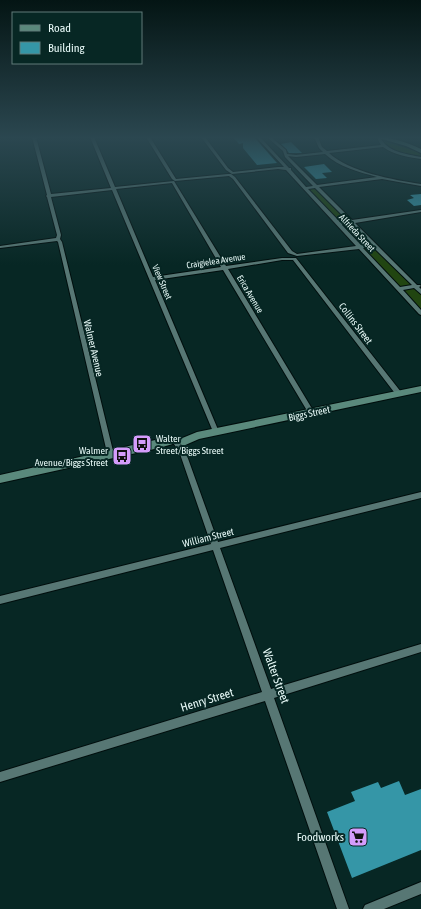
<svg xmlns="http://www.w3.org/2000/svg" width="421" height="909" font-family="'Asap Condensed',sans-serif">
<rect width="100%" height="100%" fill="#072724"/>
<path fill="#214511" d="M383,141L419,152L421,157C409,155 390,153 383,141Z
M316,188L349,221L338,222L307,189Z
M350,223L371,243L362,246L341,224Z
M373,247L410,283L411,285L399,287L363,248Z
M414,288L421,294V310L403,290Z"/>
<path fill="#3596a7" d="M233,137H254L277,163L257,165L243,148V143L239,144Z
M291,142L302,153H289L281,144Z
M324,164L332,172L322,173L327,178L316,179L304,167Z
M421,194V205L414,206L407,200L414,198L410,195Z
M399,781L405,795L421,789V850L352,878L327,812L355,801L351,792L378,782L381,788Z"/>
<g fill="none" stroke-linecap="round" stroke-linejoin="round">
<g stroke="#000e0d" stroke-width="2">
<path id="street" d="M32,137H36L51,194L111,188L90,137H94L115,187L174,181L226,266L282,258H296L401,392L402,394L401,396H397L293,260H282L228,269L314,412L311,414H309L223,270L155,280L219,432L216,434H214L112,190L51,197L61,235L60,239L62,242L114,455L110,458L108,457L58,242L57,241L0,248V246L56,238L57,235L47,197L46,196L47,195ZM172,183L221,267L153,277L116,189Z
M146,137H150L176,179L228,174H231L235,177L292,251L297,254L356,246L286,170L278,169L232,174L226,170L201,137H205L228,168L233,172L278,167H284L256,137H260L289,168H291V170L306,187L313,186L285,157L283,151L267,137H271L286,150L287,154L296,155L323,152L319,148L314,137H318L322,147L327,151L381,145L377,138L380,137C387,152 406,154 421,157V159C408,157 394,155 383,147L329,153C349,172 394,180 421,184V186L382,179L319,187L352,220L421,210V212L355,223L417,285H420L421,286L419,287L421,289V294L414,288L403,290L421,310V315L419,314L359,249L297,256L288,253L233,179L229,176L175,181L172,179ZM325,154C339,167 359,172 377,177L317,185L288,156L296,157ZM315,188L348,221L340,222L308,189ZM350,223L371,244L361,245L342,225ZM373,247L412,285L400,287L363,248Z
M177,441L179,442L186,453L218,542L421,492V498L220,548L271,689L421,644V652L274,698L349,909H337L265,701L0,782V772L262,692L213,550L0,604V596L211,544L180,454L174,444Z
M421,882V894L384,909H363L365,905Z"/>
</g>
<g stroke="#000e0d" stroke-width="2">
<path id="secondary" d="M375,137C391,137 407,142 421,149V153L406,146Z
M421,386V392L199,439L183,446L178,442L180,439L197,432Z
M173,436L176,437L178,440L176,443L159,448L0,483V475Z"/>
</g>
<use href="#street" fill="#577774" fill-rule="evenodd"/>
<use href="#secondary" fill="#5a897c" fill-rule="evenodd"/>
</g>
<linearGradient id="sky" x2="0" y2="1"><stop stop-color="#041514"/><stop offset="0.52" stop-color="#2b4750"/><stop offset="1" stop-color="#2b4750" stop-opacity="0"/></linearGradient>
<rect width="421" height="265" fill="url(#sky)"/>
<defs>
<g id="bus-square" transform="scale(1)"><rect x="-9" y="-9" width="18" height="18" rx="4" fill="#d49cfb" stroke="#072724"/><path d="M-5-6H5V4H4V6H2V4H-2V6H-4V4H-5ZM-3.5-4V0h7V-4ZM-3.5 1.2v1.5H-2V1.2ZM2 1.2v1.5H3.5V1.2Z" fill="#111"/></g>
<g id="supermarket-square" transform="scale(1)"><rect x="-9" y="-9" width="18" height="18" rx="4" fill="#d49cfb" stroke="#072724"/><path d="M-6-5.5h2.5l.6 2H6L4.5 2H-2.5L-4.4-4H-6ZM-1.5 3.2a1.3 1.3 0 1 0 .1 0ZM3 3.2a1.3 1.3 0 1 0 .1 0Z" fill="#111"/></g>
</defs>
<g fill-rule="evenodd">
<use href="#bus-square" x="142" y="444"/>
<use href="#bus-square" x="122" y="456"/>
<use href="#supermarket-square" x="358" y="837"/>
</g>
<g text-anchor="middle" stroke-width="4" stroke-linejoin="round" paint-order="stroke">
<g font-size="9" fill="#e7f9f7" stroke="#072724">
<text transform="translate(357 233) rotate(47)" y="3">Alfrieda Street</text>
<text transform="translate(216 261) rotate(-9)" y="3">Craigielea Avenue</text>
<text transform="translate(162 282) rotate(67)" y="3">View Street</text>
<text transform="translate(250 294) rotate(59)" y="3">Erica Avenue</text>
</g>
<g font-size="10" fill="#e7f9f7" stroke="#072724">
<text transform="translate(356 323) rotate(53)" y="4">Collins Street</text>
<text transform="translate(94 348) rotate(77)" y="4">Walmer Avenue</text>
<text transform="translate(309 413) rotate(-12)" y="4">Biggs Street</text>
<text transform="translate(208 537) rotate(-14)" y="4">William Street</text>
</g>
<g font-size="10" fill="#e7f9f7" stroke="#072724" text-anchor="start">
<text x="156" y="442">Walter<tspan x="156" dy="12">Street/Biggs Street</tspan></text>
<text x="108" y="454" text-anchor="end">Walmer<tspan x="108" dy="12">Avenue/Biggs Street</tspan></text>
</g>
<g font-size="12" fill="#e7f9f7" stroke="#072724">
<text transform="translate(276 676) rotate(70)" y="4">Walter Street</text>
<text transform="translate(207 700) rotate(-17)" y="4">Henry Street</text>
</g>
<g font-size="12" fill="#e7f9f7" stroke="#072724" text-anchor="end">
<text x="344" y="841">Foodworks</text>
</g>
</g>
<rect x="12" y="12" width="130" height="52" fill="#072724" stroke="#617b78"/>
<rect x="20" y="25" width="20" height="6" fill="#5a897c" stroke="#617b78"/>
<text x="48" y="32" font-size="12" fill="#e7f9f7">Road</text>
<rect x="20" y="42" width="20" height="12" fill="#3596a7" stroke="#617b78"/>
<text x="48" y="52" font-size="12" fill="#e7f9f7">Building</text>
</svg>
